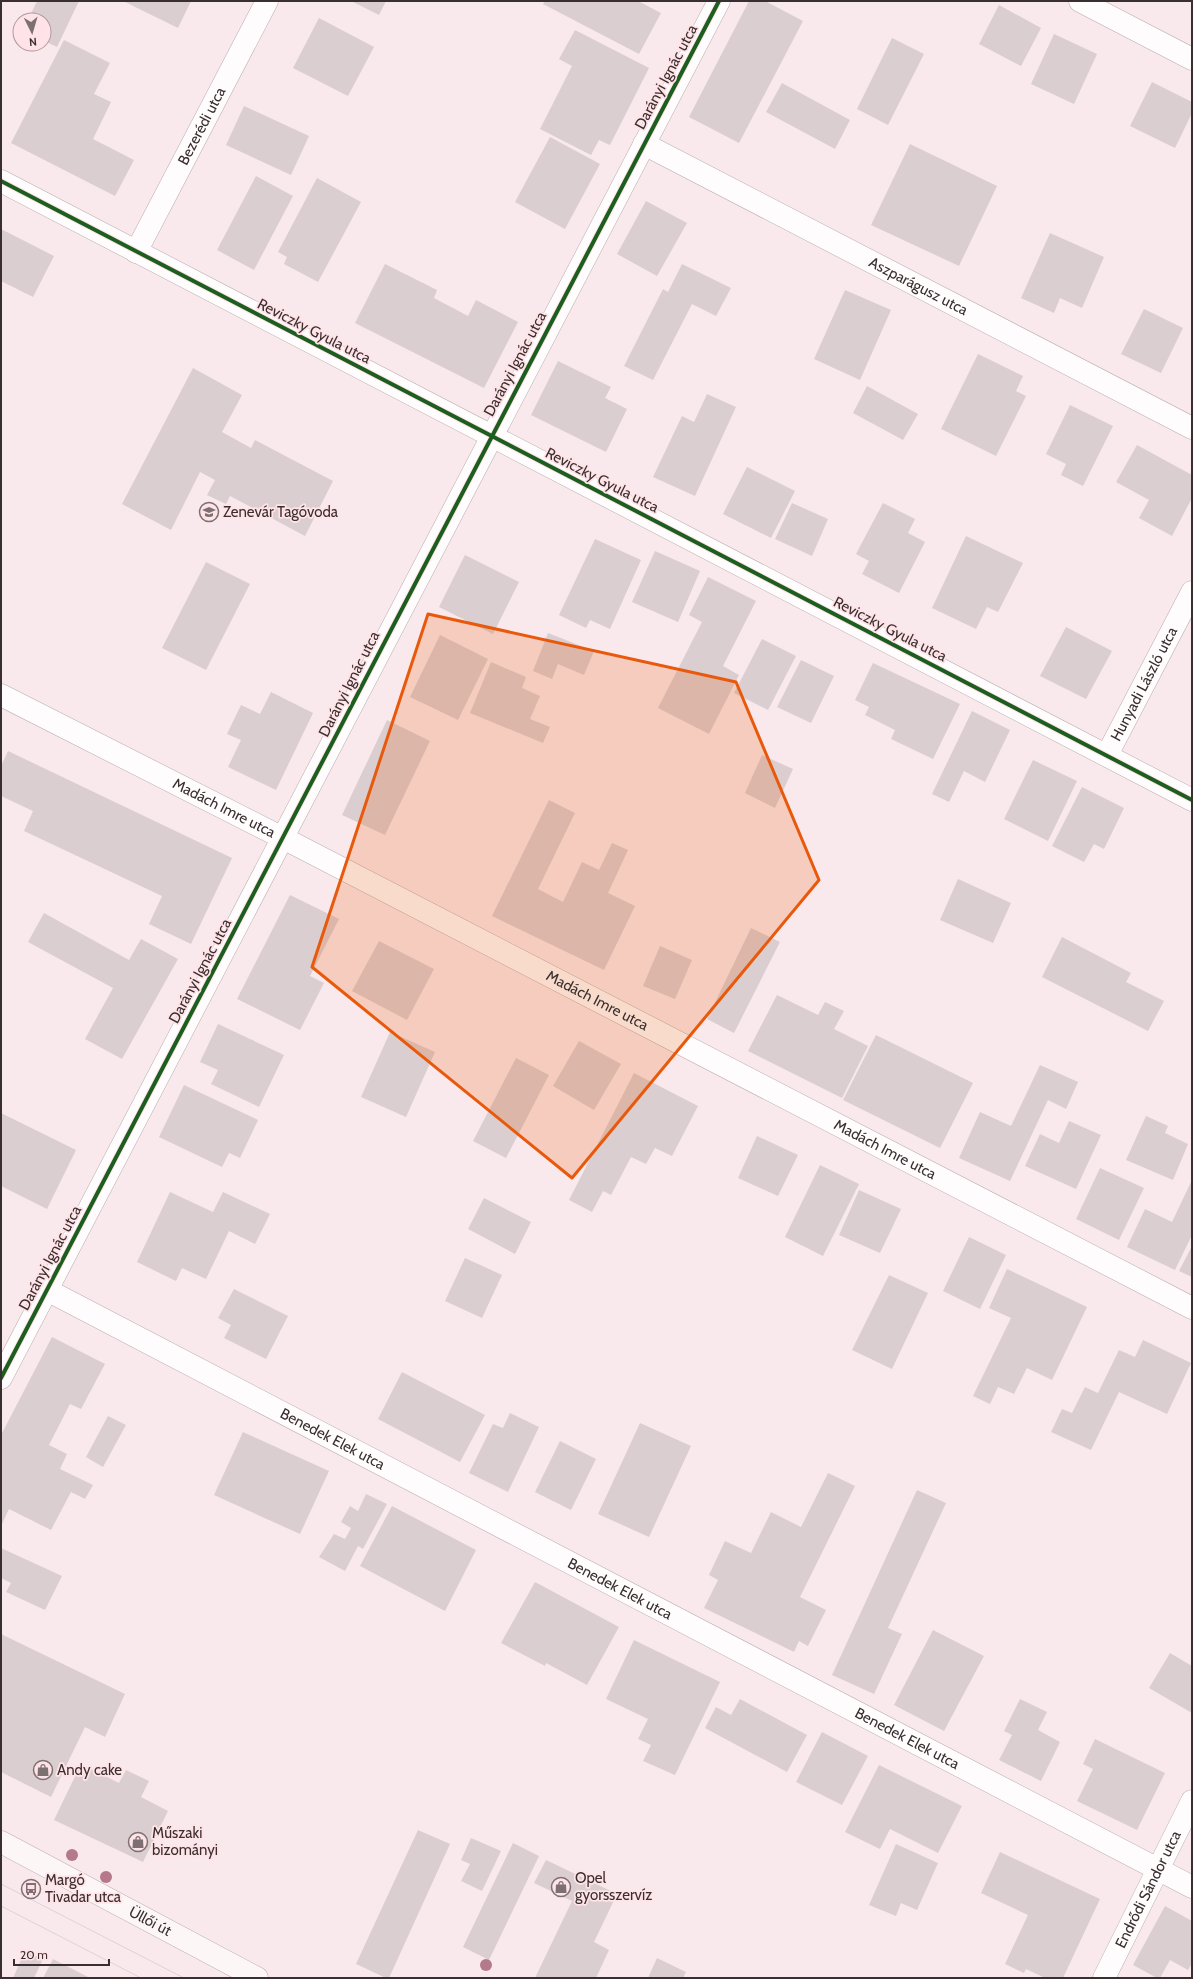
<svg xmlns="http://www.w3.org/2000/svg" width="1193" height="1979" font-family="Cabin,sans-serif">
<rect width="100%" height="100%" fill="#f9e9ec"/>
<path fill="#daced0" d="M37,1H79L57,47L44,41V20H28Z
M123,1H191L178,28Z
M351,1H386L379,15Z
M545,1H638L661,13L639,54L543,4Z
M749,1H765L803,21L739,143L689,117Z
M999,5L1041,28L1021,66L979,44Z
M319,18L374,47L348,96L293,68Z
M575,30L649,68L610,145L599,140L591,155L540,129L572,66L559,59Z
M1054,34L1097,54L1074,104L1031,84Z
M892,38L924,54L888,125L857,109Z
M64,40L110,63L94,94L111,102L93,139L134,160L115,196L11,143Z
M1152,82L1192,102V113L1175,148L1130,126Z
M782,83L850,120L835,149L766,112Z
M244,106L309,136L291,175L226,145Z
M550,137L600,164L565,229L515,202Z
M910,144L997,186L959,266L871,225Z
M256,176L293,196L254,270L217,250Z
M317,178L361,202L318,282L284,264L287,257L278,252Z
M646,201L687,223L657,276L617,254Z
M1,229L54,256L33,297L1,281Z
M1050,233L1104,257L1082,308L1060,298L1054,313L1021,298Z
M385,264L437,290L434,298L468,316L476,300L518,322L484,388L355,323Z
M682,264L731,288L716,316L692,304L653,380L624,366L663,289L668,292Z
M845,290L891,310L860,380L814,359Z
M1144,309L1183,328L1161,373L1121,354Z
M978,354L1023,376L1016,391L1026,396L996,456L941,429Z
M558,361L611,387L605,398L627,409L606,452L531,415Z
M193,368L242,395L222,432L251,448L255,440L333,481L305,536L230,496L226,504L207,495L215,480L200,472L171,530L122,504Z
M867,386L918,414L903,440L853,413Z
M707,394L736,407L695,496L653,477L682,416L694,422Z
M1070,405L1113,426L1083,486L1061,475L1066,464L1046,454Z
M1137,445L1192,475V498L1172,536L1139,518L1149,500L1116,482Z
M747,467L795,491L771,538L723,514Z
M792,503L828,519L812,556L775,539Z
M883,503L915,519L908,533L925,542L899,593L862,574L869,561L856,554Z
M966,536L1023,563L998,612L987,607L976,629L932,608Z
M595,539L641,560L610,629L590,620L586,628L559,615Z
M655,551L700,571L678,622L632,602Z
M465,555L519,582L493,634L439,607Z
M206,562L250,584L206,670L162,648Z
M708,577L756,601L723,666L739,675L709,734L658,708L702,622L689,615Z
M1066,627L1112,651L1086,699L1040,676Z
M548,633L594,651L584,675L558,664L552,679L533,671Z
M440,635L488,659L458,720L410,697Z
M762,639L796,656L768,710L734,693Z
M801,660L834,676L811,723L777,707Z
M491,662L526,677L522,688L540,696L530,719L550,727L543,743L470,713Z
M873,663L960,704L933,759L891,739L895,730L865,715L869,707L855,700Z
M271,692L313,713L276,790L228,767L241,740L227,734L241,705L260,714Z
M972,711L1010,730L985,782L964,771L949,802L932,794Z
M387,720L430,741L385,835L342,815Z
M8,751L232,858L191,944L149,924L162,896L24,831L33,811L1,796V766Z
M762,755L793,769L775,808L745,793Z
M1033,760L1077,781L1048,841L1004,819Z
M1082,787L1124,808L1104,849L1094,844L1084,862L1052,846Z
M549,800L575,813L538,889L563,902L582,862L599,870L612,843L628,850L608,893L635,906L604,970L492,916Z
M958,879L1011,903L993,943L940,920Z
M290,895L339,919L310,976L324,983L300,1030L237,999Z
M44,913L129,960L141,939L178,959L122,1059L85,1039L113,988L28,942Z
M751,928L780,942L734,1033L707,1019Z
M1062,937L1131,973L1126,982L1164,1001L1148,1031L1042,977Z
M379,941L434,969L407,1020L352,991Z
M660,946L692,960L675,999L643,986Z
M777,995L818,1015L825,1002L844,1011L834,1029L868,1046L842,1098L748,1051Z
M218,1024L284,1055L259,1107L211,1084L218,1070L200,1062Z
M390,1032L435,1052L406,1117L361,1097Z
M876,1035L973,1083L940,1148L843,1100Z
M579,1041L621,1064L594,1110L553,1086Z
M516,1058L549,1075L506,1158L473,1141Z
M1040,1065L1078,1082L1066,1109L1048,1100L1010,1181L959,1158L980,1112L1011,1126Z
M634,1073L698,1106L672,1156L655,1148L646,1164L631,1157L611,1195L603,1191L592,1212L569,1200Z
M184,1085L258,1120L240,1158L229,1153L222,1167L159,1137Z
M1,1113L76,1150L47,1209L1,1186Z
M1146,1116L1168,1126L1165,1133L1188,1144L1173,1180L1126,1160Z
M1069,1121L1101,1135L1076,1189L1025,1166L1040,1134L1059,1143Z
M757,1136L798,1155L778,1196L738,1178Z
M820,1165L859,1184L823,1256L785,1237Z
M1100,1168L1144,1188L1119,1240L1076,1219Z
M1192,1180V1235L1175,1270L1127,1247L1145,1209L1172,1222Z
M859,1190L901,1209L880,1253L839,1235Z
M170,1192L213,1212L223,1192L270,1214L255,1244L229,1231L206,1279L182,1268L176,1281L137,1262Z
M484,1198L531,1222L515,1254L468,1229Z
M969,1237L1006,1255L980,1309L943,1291Z
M1192,1246V1277L1179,1271Z
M465,1258L502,1275L482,1318L445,1301Z
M1007,1269L1087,1307L1052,1380L1027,1368L1014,1394L998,1387L990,1404L973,1396L1011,1318L989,1308Z
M889,1275L928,1293L892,1369L852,1350Z
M234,1289L288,1316L266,1359L224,1338L231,1325L218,1318Z
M52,1337L105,1364L81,1409L70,1404L49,1445L67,1454L60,1469L93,1485L85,1499L71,1492L51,1530L9,1509L1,1526V1435Z
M1143,1340L1191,1363L1167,1414L1119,1392L1091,1450L1051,1432L1062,1409L1072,1413L1085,1387L1098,1393L1119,1350L1135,1357Z
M402,1372L485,1415L460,1462L378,1419Z
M510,1413L539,1427L508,1492L469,1473L493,1424L503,1428Z
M108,1416L126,1425L103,1467L86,1457Z
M640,1423L691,1446L649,1537L598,1514Z
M243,1432L329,1471L300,1534L214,1495Z
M560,1441L596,1459L571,1510L535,1492Z
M828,1473L855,1486L800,1597L826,1610L808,1646L799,1641L794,1652L704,1608L718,1580L709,1575L725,1541L751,1553L771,1512L801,1527Z
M917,1490L946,1503L888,1628L902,1634L874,1694L832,1675Z
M366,1494L387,1504L363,1549L358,1546L345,1571L319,1557L334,1534L345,1539L351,1528L341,1522L350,1506L358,1511Z
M392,1506L476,1550L445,1611L360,1566Z
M1,1548L62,1576L45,1610L6,1592L11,1583L1,1578Z
M535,1582L619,1627L587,1685L546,1663L545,1666L501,1643Z
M933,1630L984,1656L944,1731L894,1705Z
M1,1634L125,1694L105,1737L85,1727L51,1797L1,1772Z
M634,1640L720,1682L675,1775L643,1761L651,1745L638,1739L648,1719L606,1699Z
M1170,1653L1192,1666V1713L1149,1688Z
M740,1699L807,1735L787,1772L705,1728L716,1707L731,1715Z
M1020,1699L1047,1712L1038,1730L1060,1742L1041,1781L999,1760L1012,1735L1004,1731Z
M822,1732L868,1756L842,1805L796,1782Z
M1095,1739L1165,1773L1137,1830L1077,1801L1093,1769L1083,1764Z
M81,1764L119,1783L126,1770L149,1781L141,1797L168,1811L143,1862L54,1820Z
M879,1765L962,1806L938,1853L890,1829L880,1849L845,1832Z
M418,1830L450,1844L389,1978H386L356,1964Z
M471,1838L501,1851L482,1891L461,1881L470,1864L461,1860Z
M513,1843L539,1856L489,1960L463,1947Z
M896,1844L938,1863L917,1910L901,1903L896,1916L869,1905Z
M1000,1852L1100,1899L1063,1978H1045L1026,1969L1024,1973L1005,1964L1028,1915L981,1893Z
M546,1860L617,1894L594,1942L609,1950L596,1978H535L572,1901L534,1883Z
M1165,1906L1192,1921V1963L1188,1970L1170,1960L1160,1978H1157L1133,1965Z
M25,1951L43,1959L34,1978H13Z
M657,1958L686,1972L683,1978H648Z
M53,1959L90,1978H43Z"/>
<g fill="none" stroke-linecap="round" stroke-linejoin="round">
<g stroke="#baaeb0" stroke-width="23">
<g id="minor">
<path d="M1080,1L1192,59"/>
<path id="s1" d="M644,144L1192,428"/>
<path d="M1,181L1192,800"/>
<path id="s2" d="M136,252L267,1"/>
<path id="s3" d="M1,695L283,838L1192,1308"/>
<path id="s4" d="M1107,755L1192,592"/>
<path id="s5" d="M47,1290L1192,1887"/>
<path id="s6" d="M1104,1978L1192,1801"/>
</g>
</g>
<g stroke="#baaeb0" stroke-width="23">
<path id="tertiary" d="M1,1378C241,919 480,460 719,1"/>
</g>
<g stroke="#baaeb0" stroke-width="23">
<g id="secondary">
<path id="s7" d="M1,1842L257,1978"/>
</g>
</g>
<use href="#minor" stroke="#fefcfc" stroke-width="22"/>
<use href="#tertiary" stroke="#fefcfc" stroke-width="22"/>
<use href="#secondary" stroke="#fcf6f7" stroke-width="22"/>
<path stroke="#d9d4d5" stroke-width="1" d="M1,1884L184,1978
M1,1906L141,1978"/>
<g stroke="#ffe3e7" stroke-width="6">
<path id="cycleway" d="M1,181L1192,800
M1,1378C241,919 480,460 719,1"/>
</g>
<use href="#cycleway" stroke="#1b5e20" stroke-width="4"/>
</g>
<g fill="#b47a8b">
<circle cx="72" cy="1855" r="6"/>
<circle cx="106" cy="1877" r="6"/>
<circle cx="486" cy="1965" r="6"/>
</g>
<path fill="#e8590c" fill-opacity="0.2" stroke="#e8590c" stroke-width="3" stroke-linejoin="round" d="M428,614L736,682L819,880L572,1178L312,967Z"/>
<defs>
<g id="school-ring" transform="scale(1)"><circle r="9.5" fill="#ffe3e7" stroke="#7c7072" stroke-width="1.5"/><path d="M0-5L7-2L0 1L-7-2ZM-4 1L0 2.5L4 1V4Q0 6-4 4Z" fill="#7c7072"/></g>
<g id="shop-ring" transform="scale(1)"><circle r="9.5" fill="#ffe3e7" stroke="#7c7072" stroke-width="1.5"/><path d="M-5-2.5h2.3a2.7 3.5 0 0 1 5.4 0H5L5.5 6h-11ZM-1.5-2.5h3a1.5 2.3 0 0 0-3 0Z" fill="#7c7072"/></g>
<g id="bus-ring" transform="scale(1)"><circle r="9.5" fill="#ffe3e7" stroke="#7c7072" stroke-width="1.5"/><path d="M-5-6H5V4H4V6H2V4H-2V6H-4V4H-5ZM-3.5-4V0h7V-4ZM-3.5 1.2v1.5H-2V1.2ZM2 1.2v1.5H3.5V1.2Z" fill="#7c7072"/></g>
</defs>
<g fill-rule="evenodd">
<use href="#school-ring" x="209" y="512"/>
<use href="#shop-ring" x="43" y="1770"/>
<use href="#shop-ring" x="138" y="1842"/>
<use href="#shop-ring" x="561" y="1887"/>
<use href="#bus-ring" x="31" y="1889"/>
</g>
<g text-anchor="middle" stroke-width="3.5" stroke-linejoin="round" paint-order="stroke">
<g font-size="15" fill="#392f30" stroke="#ffe3e7">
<text transform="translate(666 77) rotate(-62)" y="5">Darányi Ignác utca</text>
<text dy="5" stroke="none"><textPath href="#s2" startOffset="142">Bezerédi utca</textPath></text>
<text dy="5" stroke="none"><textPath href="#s1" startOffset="309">Aszparágusz utca</textPath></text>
<text transform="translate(314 331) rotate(27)" y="5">Reviczky Gyula utca</text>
<text transform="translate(515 364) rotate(-62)" y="5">Darányi Ignác utca</text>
<text transform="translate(602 480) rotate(27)" y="5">Reviczky Gyula utca</text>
<text transform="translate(890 629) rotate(27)" y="5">Reviczky Gyula utca</text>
<text transform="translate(349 684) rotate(-63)" y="5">Darányi Ignác utca</text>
<text dy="5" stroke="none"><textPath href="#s4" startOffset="80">Hunyadi László utca</textPath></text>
<text dy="5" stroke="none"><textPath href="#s3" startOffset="250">Madách Imre utca</textPath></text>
<text transform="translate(200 971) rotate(-62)" y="5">Darányi Ignác utca</text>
<text dy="5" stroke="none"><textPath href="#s3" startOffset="670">Madách Imre utca</textPath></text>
<text dy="5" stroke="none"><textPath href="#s3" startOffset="994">Madách Imre utca</textPath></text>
<text transform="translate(50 1258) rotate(-62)" y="5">Darányi Ignác utca</text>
<text dy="5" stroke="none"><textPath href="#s5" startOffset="322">Benedek Elek utca</textPath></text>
<text dy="5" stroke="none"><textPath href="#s5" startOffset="646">Benedek Elek utca</textPath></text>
<text dy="5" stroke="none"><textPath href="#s5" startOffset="970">Benedek Elek utca</textPath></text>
<text dy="5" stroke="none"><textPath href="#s6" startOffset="99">Endrődi Sándor utca</textPath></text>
<text dy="5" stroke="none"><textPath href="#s7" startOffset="169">Üllői út</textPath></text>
</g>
<g font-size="15" fill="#392f30" stroke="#ffe3e7" text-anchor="start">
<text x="223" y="517">Zenevár Tagóvoda</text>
<text x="57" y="1775">Andy cake</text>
<text x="152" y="1838">Műszaki<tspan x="152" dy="17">bizományi</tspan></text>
<text x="575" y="1883">Opel<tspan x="575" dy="17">gyorsszervíz</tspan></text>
<text x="45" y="1885">Margó<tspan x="45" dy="17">Tivadar utca</tspan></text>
</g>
</g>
<rect width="1193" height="1979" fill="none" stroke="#392f30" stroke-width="4"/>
<g transform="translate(32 32) rotate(175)"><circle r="19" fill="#ffe3e7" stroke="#b09b9e"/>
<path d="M0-3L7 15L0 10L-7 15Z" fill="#7c7072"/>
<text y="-6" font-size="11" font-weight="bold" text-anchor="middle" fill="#392f30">N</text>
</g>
<path d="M14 1959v6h95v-6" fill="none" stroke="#392f30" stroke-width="2"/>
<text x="20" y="1959" font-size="12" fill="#392f30" stroke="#ffe3e7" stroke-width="3" paint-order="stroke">20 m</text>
</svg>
